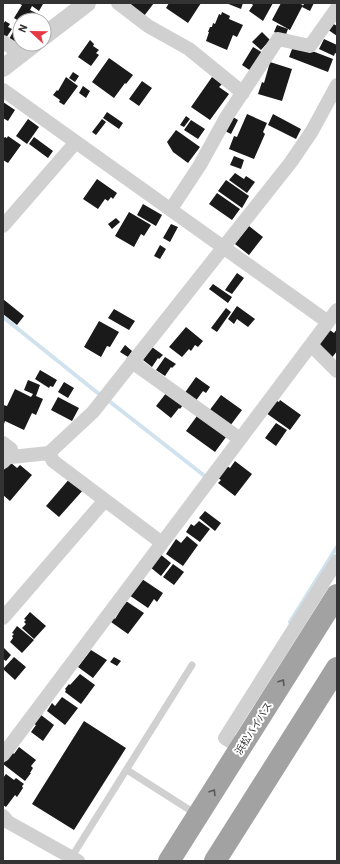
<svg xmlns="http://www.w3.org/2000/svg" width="340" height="864" font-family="Barlow,'Noto Sans JP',sans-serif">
<rect width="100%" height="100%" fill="#fff"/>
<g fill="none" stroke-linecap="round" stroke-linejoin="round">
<path stroke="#cfe2ee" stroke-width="4" d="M3,317L99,394
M109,401L206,477
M290,622L337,547"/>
</g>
<path fill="#1a1a1a" d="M21,3H41L43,4L39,11L32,6L30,10L40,15L38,20H20V44L18,47L8,41L19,21L14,18L22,5L20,4Z
M127,3H154L144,16Z
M169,3H201L188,23L166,8Z
M226,3H243L241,9Z
M251,3H273L263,21L249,11L253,5Z
M281,3H298L303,5L290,30L272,20Z
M302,3H314L310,11L302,7L304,4Z
M222,12L230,16L229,19L243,25L237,37L233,35L227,50L206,41L209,32H208L210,27H212L213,23L215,24L219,14L221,15Z
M5,21L10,24L8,27L12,29L6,38L3,36V25Z
M332,23L337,26V36L327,29Z
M277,25L288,29L285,37L274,32Z
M262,32L270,40L261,50L252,42Z
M324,39L337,45V54L335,53L334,56L319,49Z
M90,40L94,44L93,46L99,50L96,53L99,55L91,66L78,57Z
M294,44L333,59L328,72L289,57Z
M253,47L263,53L251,71L242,65Z
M109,58L133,75L126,84L125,83L114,98L92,82Z
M270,62L292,69L282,101L258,94L262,82L264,83Z
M73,72L79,76L75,82L69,78Z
M66,77L78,86L64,105L59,102L60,100L53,95L57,90L58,91Z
M212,77L222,84L219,87L229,94L210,120L191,107Z
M142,81L152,88L139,106L129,99Z
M83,86L90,91L86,98L79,93Z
M3,102L15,110L8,121L3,118Z
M107,112L123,123L119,129L103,118Z
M247,114L267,123L263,132L265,134L254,159L229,149L234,136L237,137Z
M273,114L301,129L296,139L268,125Z
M186,116L190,119L184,127L180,125Z
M231,116L238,120L231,134L223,130Z
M28,119L39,127L27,144L16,136Z
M102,119L106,122L96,135L92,132Z
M191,120L205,129L198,139L184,130Z
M176,130L200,147L188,163L173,152L167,142Z
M8,136L21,145L8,163L3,160V139L5,137L7,138Z
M34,137L53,151L48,158L29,144Z
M234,156L244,160L241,169L230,165Z
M235,173L244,179L246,176L255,182L247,193L229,180Z
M97,179L117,193L113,199L111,197L108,201L105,199L98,209L83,199Z
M226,180L249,196L242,208L218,191Z
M217,193L240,209L232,220L209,204Z
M143,204L162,215L156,226L137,215Z
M129,212L151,225L144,236L141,234L134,247L115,236Z
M116,218L120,222L112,229L108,224Z
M171,224L178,227L170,242L163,238Z
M249,226L263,237L249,255L235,244Z
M160,245L166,249L160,259L154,256Z
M237,273L244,278L232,294L225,290Z
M213,284L232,297L228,303L209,289Z
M3,299L24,316L17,325L3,314Z
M237,306L255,319L248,327L237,319L234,324L228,319Z
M226,308L231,312L217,332L211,328Z
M114,309L135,321L129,330L108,318Z
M99,321L119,332L110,347L107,346L101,357L84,347Z
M186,327L203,341L198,347L195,345L191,351L189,349L182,357L169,347Z
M327,328L334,333L337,329V351L331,359L319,343Z
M125,345L132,351L128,357L120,352Z
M152,347L163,355L159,359L158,358L152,367L143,360Z
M165,357L176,364L172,368L171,367L165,376L156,370Z
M40,370L57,380L53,387L50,386L49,388L35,379Z
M196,377L210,387L206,393L203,391L195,402L184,394Z
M28,380L40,385L36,396L43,399L36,415L32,413L24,430L5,421L4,424H3V405L7,406L15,389L31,397L33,394L24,390Z
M64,382L74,388L68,398L58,392Z
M167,392L183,405L180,409L179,408L171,418L156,406Z
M221,395L242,410L230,426L209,411Z
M58,397L79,408L72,421L51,410Z
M275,400L279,402L280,400L301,415L290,430L266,413Z
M197,416L226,437L215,452L186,431Z
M276,423L287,430L276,446L265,438Z
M235,461L252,474L235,496L218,483L221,480L218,478L227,466L230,468Z
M10,462L17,468L20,465L32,475L10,501L3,495V471Z
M71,477L84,489L59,517L46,506Z
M205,511L221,523L215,531L199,518Z
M199,521L210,529L200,542L186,532L191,524L194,526Z
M187,536L198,545L183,566L166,554L176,539L181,543Z
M160,554L171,563L161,576L150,567Z
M173,564L184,572L174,585L163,577Z
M142,579L163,593L157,602L154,599L148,608L129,595Z
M126,601L144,613L128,634L111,622L114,618L115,619Z
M30,612L46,626L34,639L22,628L26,624L24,622L26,620L24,619Z
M17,626L34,640L22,653L10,642L13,638L12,636L14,634L12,633Z
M3,647L11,655L6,661L3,659Z
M91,650L107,660L93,678L78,667Z
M14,657L26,667L15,680L3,669Z
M114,657L121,661L117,666L110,662Z
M80,674L95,685L81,704L65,692L66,690L65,689L69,684L70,685Z
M62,697L78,708L65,725L47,711L52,703L55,706Z
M41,715L54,725L43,741L31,732L36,725L34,724Z
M84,721L126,748L74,830L32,804Z
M19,747L36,760L31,766L33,768L30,773H31L25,781L3,764L12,752L14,754Z
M6,774L14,780L16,778L24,784L22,786L23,788L17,797L15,795L6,807L3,805V778Z"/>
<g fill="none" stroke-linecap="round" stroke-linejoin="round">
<path stroke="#d0d0d0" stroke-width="7" d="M127,770L196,814
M71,858L192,665"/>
<path stroke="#d0d0d0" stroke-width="14" d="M118,3L148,26L189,49L243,93
M3,42L11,47L18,56
M3,90L328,322
M171,209L200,165L227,116L278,39L310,46L337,8
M3,226L76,142
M311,345L337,371
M132,362L240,439
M3,443L11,449V457
M49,453L53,461L162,543
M3,462L7,458L11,457L49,453L93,412L291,162L312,131L337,85
M3,618L105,500
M241,748L225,738L337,561
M3,755L337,310
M3,816L8,822L78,861"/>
<path stroke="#d0d0d0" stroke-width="18" d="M44,36L87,3
M3,68L34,44"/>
<path stroke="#a2a2a2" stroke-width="22" d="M169,861L337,595
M215,861L337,668"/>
</g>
<defs><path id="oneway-chevron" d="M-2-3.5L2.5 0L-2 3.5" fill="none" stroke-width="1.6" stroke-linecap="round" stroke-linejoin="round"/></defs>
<g stroke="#5a5a5a">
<use href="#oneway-chevron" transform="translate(282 682) rotate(-58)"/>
<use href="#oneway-chevron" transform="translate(213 792) rotate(-58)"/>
</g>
<g text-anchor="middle" stroke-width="4" stroke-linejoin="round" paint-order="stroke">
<g font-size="10" fill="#333" stroke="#fff">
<text transform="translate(253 728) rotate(-58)" y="4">浜松バイパス</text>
</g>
</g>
<rect width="340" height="864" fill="none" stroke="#333333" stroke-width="8"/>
<g transform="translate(32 32) rotate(292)"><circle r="19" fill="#ffffff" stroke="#adadad"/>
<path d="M0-3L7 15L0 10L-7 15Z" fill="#e63946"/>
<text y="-6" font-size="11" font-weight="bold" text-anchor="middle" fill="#333333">N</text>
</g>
</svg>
